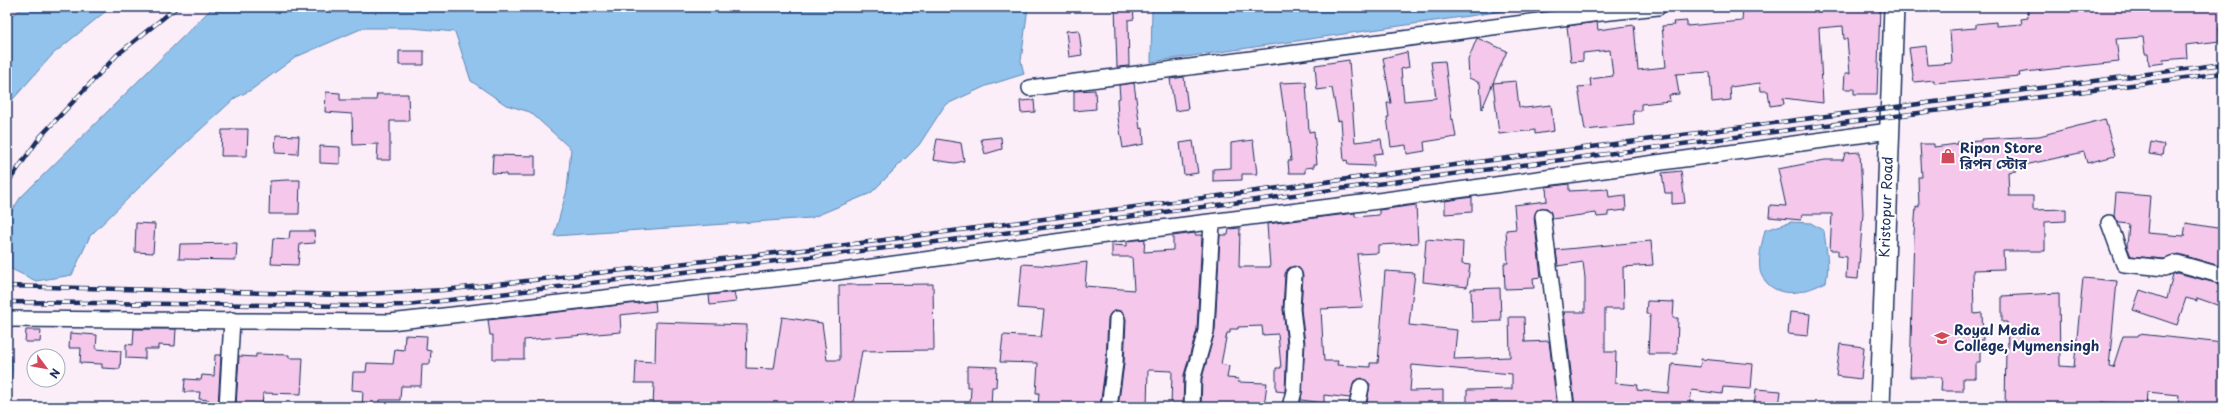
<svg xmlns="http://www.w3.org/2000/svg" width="2230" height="414" font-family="'Playpen Sans','Noto Sans Bengali',sans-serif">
<rect width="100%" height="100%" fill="#fceef9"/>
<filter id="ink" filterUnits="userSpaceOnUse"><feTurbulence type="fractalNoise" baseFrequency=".025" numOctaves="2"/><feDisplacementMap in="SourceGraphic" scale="8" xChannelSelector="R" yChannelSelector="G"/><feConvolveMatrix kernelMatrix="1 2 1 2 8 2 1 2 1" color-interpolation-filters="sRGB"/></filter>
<g filter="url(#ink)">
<path fill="#91c3ed" stroke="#6288b4" d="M24,7H111L53,54L7,106V19Z
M213,7H1028L1021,61L1024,74L986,86L945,105L919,145L871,193L811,218L554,236L567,190L571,149L530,112L506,105L471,81L455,32L411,28H363L296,57L251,90L235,98L164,163L90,236L72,275L36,281L7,267V219L20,198Z
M1152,7H1531L1151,62Z
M1791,222L1811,223L1824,231C1826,249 1830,264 1826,282C1808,291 1783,300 1767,283C1764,280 1760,274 1760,270C1758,256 1762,243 1765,230Z
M7,347C15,362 13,377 7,393Z"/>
<path fill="#f4c7eb" stroke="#1b2f5e" d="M1115,7H1133L1134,19L1128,20L1129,66L1117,67Z
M1743,7H1880L1877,94H1854V89H1844L1845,73H1850L1847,39H1844L1843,26L1819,28L1823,103L1783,98L1784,104L1770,106L1768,91H1761L1760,83L1730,87L1731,100L1712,102L1710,72L1676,74L1679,94L1669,95L1670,101L1641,104V111H1633L1634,125L1585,130L1578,87L1591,86L1590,79L1613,76L1610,50L1583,53V61L1571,62L1567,26L1597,22L1598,30L1634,25L1638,70L1666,67L1662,26L1674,25L1673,22L1687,21V26L1742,21Z
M2027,7H2221L2223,28H2219L2220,41L2186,45L2187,58L2163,60L2164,63L2149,65L2148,54H2145L2143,37L2116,39L2119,62L2025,72L2019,73L2020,76L1934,83V80L1914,82L1909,48L1926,46L1928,65L1952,63L1950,30L1976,28V24L1996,22V26L2022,24L2021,19L2028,18Z
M1079,30L1082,55L1069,57L1066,31Z
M1477,38L1507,51L1493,83L1516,81L1519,107L1525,108L1551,105L1554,131L1535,134V130L1499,134L1493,83L1482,109L1480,83L1469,78L1468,60Z
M399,51H424V65H399Z
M1407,52L1409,67L1401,69L1404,101L1436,98L1431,62L1445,61L1452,120L1453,119L1456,137L1424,142L1425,151L1407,154L1406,145L1391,147L1387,117H1389L1387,103H1391L1383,58Z
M1349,60L1355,142L1381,139L1383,153L1374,154V166L1348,165L1347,160L1344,161L1341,120L1338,121L1332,88L1317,90L1315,65Z
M1184,77L1188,109L1175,111L1170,79Z
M1306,82L1309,132L1314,131L1317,164H1314V167L1305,168V173H1289L1288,161H1291L1286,111H1284L1280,83Z
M1134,83L1140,129L1143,128L1144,144L1123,148L1118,118L1117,99L1120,98L1119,85Z
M1095,90L1096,109L1074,111V91Z
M326,92L340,93V100H376L377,94H408L409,121H390V160H377L378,144L353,145L352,114L325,112Z
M1034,100L1035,112L1021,113L1020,101Z
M2105,119L2115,156L2087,163L2084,152L2016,167V171L2008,172L2009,196H2033V210L2066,209V221L2045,222V251H2003L2004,269L1973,270L1974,314L1982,313L1983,340H1980V362H1976V378H1963V391H1941L1942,377H1910L1914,233L1916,206L1919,207L1918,177H1922L1920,144H1934V147L1957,144V142L1981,141V139L2039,136Z
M231,129H248L247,156H221L222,130H231Z
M276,135L299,136L298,154L275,153Z
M1001,137L1002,149L985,154L981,139Z
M937,139L961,143L964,161L955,163L933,160Z
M1253,140L1257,174H1242V180L1213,181V169L1231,168V143Z
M1193,141L1198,173L1184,175L1180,143Z
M2151,142L2164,145L2162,156L2149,154Z
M320,146L340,147V164L320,163Z
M1860,152L1863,213L1858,279L1846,278L1847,257L1838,256V250H1830L1832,214H1802L1801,220L1769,217L1770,205L1786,206L1778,169L1825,160H1843L1845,153Z
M493,155L535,156V176H506V174L492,173Z
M1681,171L1685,203L1672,204V193H1665L1662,173Z
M286,180H300L299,214H269L270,181Z
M1569,184V191L1608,189L1609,197L1625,195L1626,210L1608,212V216L1597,217L1596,213L1552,219L1550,211L1547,208L1538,209L1534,217L1541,277L1533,278L1534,288L1505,289L1504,263H1508L1506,230L1516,229L1514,205L1547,201L1546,187Z
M2116,193L2150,196L2147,233L2184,236L2186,223L2223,229V267L2179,254L2164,259L2131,256L2127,246L2129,224L2119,223L2114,216Z
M1472,197V212L1445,214V201Z
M1416,205L1418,243L1378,245V253L1357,254L1363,307L1321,309L1324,361H1338L1337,365L1370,367V363H1378L1385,271L1415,273L1409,325L1457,330L1454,359L1510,357L1509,317H1524L1525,342L1549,341L1557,407H1467V390L1512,389V374L1412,365L1410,391L1443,390V407L1367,403L1370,384L1362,378L1354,381L1350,398L1324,395V403L1301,400L1305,344L1301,309L1303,275L1299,268L1294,266L1287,270L1285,274L1283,309L1287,344L1285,392L1276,391V368H1281L1278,334L1263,335L1262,326L1238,327V329H1230V333H1227L1221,364L1229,366L1227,378L1239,379L1238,382L1267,383L1264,407H1201L1202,378L1215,331L1220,235H1228L1229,229L1240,228L1239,267H1270L1267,224L1355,213V217L1379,215V210Z
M136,223L155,224L153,253L135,252Z
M290,231H314L315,243L300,244L298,265L271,264L273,238L289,239Z
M1195,233V235H1202L1197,330L1184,375L1183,407H1171L1172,371L1148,370L1147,407H1118L1124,364L1126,319L1122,312L1117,310L1110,314L1108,319L1106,362L1100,407H1038L1039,393H1036L1038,363L1000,362L1003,335L1041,337L1044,310L1018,308L1022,264L1055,266L1087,262L1085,286L1134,290L1132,257H1112V245L1127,246V241L1145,239L1144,252L1173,250V236Z
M1426,239L1463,242L1462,264L1470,265L1467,287L1423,282Z
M1651,241L1653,265L1623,267L1624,309H1605V352H1616L1615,383L1638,385L1637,390L1669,393L1672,364L1700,367L1701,359L1753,364L1751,389L1723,387L1722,394L1692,390L1689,407H1575L1564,312H1585V278L1583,262L1558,266L1556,250Z
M237,243L236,260L179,259L180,244Z
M2178,273L2223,285V299L2220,306L2197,298V301L2186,298L2177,325L2133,310L2140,290L2167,299L2173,274Z
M2083,278L2117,281L2109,366L2113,367L2123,336H2138L2139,334L2223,343V407H2178L2179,395L2147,392L2146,406L2101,402V407H2005L2006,348H2008L2007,322H2002V296L2059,293L2060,366L2074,367Z
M933,284L934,350L862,351L853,404L832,401L831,407H653L654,383H635L636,361L655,362L656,322L747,325L746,368L774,369L782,317L822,323L827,360H840L839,285Z
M1500,288L1501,321L1472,322L1471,289Z
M734,292L736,302L710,305L709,295Z
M655,301L656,311L620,315L621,332L524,340V359H493V335H490L488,320Z
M1647,301L1674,302L1673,318H1678L1677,354H1648L1650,314H1646Z
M1790,312L1810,314L1808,336L1788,334Z
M134,329H176L175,346L158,345V349H145V359L126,358V344L133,345Z
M26,330H41L40,342H25Z
M70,333L97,335L96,349L121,351L120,369L102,368V364L80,363L81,348H69Z
M405,335L427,336L426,350L431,351L430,364H422L421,386H401L400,400H379V407H362L363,391L352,390L353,372H366L367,363L393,364L395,349L404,350Z
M1840,344L1864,347L1861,379L1836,376Z
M256,354L289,355V358H303L301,394L263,393L262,407H236L239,356L256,357Z
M215,355H221L218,407H209V400L199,399L200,392H184L185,379L201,380L202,375L214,376Z
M967,366L997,367L996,387H992L991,407H970L971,387H967Z
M1756,389L1781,391L1779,407H1754Z"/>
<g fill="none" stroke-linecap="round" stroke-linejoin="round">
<g stroke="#1b2f5e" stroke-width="18">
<path id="minor" d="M1030,88L1592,14L1658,7
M1543,216L1566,407
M2109,223L2124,264L2165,268L2177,263L2223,276
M7,319L390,322L836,272L1113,234L1378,201L1889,131
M227,407L232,320
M1109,407L1115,363L1117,319
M1192,407L1193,377L1206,331L1212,222
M1290,407L1294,391L1296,344L1292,309L1294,275
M1357,407L1361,387"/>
</g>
<g stroke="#1b2f5e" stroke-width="22">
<path id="major" d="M1880,407L1894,7"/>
</g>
<use href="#minor" stroke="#fff" stroke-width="15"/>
<use href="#major" stroke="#fff" stroke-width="19"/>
<g stroke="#1b2f5e" stroke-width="4.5">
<path id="rail" d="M7,184L40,137L117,55L177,7
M7,286L345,295L444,290L838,246L2223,64
M7,302L353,306L407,305L928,243L2223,73"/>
</g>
<use href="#rail" stroke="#fff" stroke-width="3" stroke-dasharray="9" stroke-linecap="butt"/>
</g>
</g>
<defs>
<g id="shop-bare" transform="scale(1.2)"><path d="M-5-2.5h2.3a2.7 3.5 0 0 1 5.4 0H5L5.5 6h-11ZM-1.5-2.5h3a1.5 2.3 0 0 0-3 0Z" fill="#d1495b" stroke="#fff" stroke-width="2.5" paint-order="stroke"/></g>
<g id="school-bare" transform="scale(1.2)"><path d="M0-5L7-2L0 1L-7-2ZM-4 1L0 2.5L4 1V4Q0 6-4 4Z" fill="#d1495b" stroke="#fff" stroke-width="2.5" paint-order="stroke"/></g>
</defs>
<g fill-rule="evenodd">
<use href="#shop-bare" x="1948" y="156"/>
<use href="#school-bare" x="1942" y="338"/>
</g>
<g text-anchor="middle" stroke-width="4" stroke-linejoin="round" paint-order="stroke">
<g font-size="14" font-weight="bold" fill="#1b2f5e" stroke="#fff" text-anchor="start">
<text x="1960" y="153">Ripon Store<tspan x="1960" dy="16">রিপন স্টোর</tspan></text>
<text x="1954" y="335">Royal Media<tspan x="1954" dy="16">College, Mymensingh</tspan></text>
</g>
<g font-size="14" fill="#1b2f5e" stroke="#fff">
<text transform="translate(1886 207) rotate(-88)" y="5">Kristopur Road</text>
</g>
</g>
<rect width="2230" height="414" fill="none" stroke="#fff" stroke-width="24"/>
<rect x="12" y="12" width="2206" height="390" fill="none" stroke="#1b2f5e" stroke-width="1.5" filter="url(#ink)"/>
<g transform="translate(46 368) rotate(122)"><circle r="19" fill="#ffffff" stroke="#a4acbf"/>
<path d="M0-3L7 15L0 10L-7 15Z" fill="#d1495b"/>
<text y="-6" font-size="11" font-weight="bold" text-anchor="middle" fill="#1b2f5e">N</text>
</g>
</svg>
